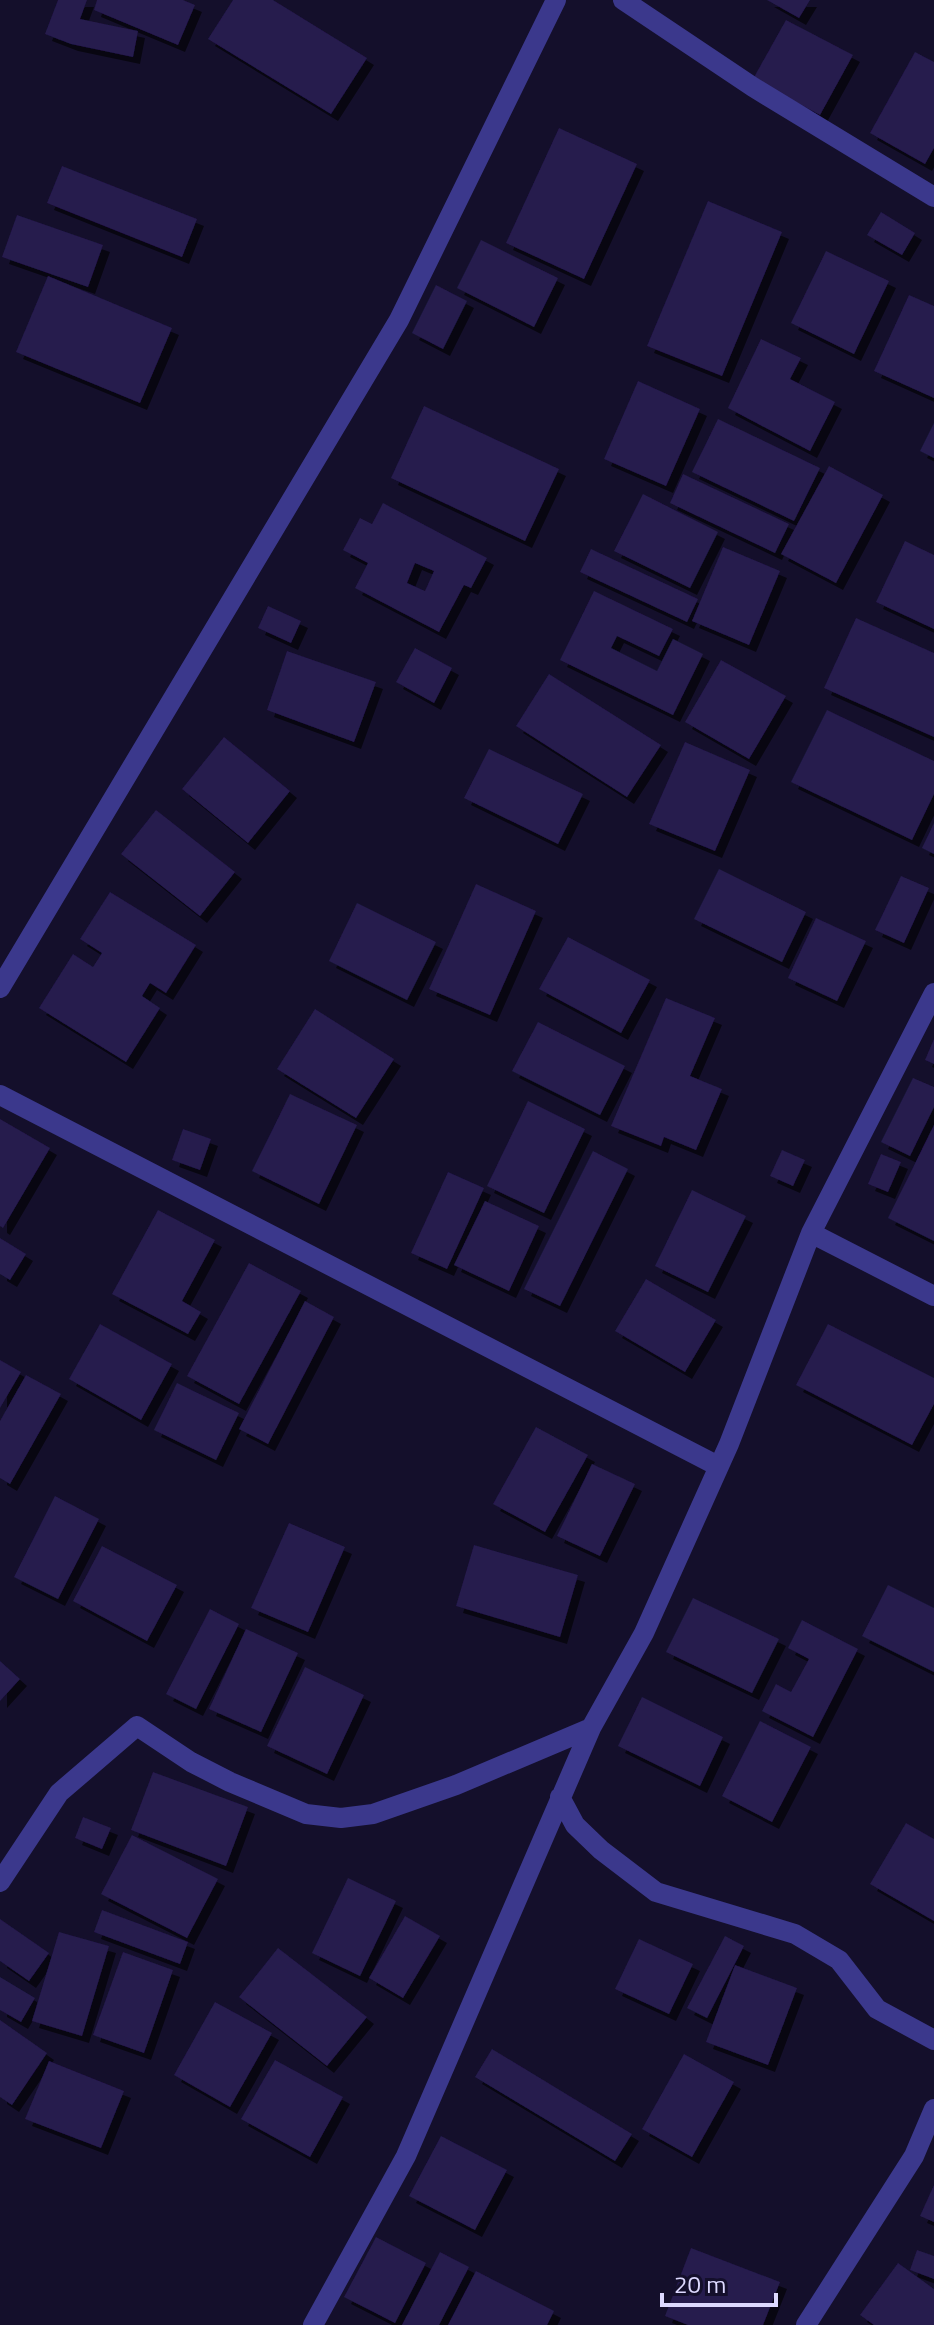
<svg xmlns="http://www.w3.org/2000/svg" width="934" height="2325" font-family="'Titillium Web',sans-serif">
<defs>
<filter id="shadow"><feDropShadow dx="7" dy="7" stdDeviation="0" flood-color="#0009"/></filter>
</defs>
<rect width="100%" height="100%" fill="#140f2b"/>
<path fill="#251a4d" fill-rule="evenodd" filter="url(#shadow)" d="M58,0H87L80,19L138,31L133,57L71,44L45,34Z
M97,0H183L195,5L178,45L94,10Z
M233,0H273L367,58L331,114L208,39Z
M767,0H810L799,18Z
M786,20L853,55L820,115L753,79Z
M915,52L934,62V148L925,164L870,133Z
M559,128L637,164L584,279L506,243Z
M62,166L197,219L182,257L47,203Z
M708,201L782,232L722,376L647,346Z
M881,212L915,233L902,255L867,235Z
M17,215L103,245L88,287L2,257Z
M481,240L558,278L534,327L457,288Z
M826,251L889,281L854,354L791,323Z
M48,276L172,328L140,403L16,352Z
M436,285L467,301L443,349L412,333Z
M909,295L934,306V398L874,371Z
M761,339L801,358L790,379L835,402L810,451L728,408Z
M638,381L700,409L666,486L604,459Z
M424,406L559,469L525,541L391,478Z
M718,419L820,468L794,521L692,472Z
M934,423V458L920,451Z
M829,466L883,495L836,583L781,554Z
M683,474L789,524L775,553L670,503Z
M643,494L718,532L690,588L614,551Z
M383,503L487,558L471,588L464,585L439,632L355,588L368,563L343,550L360,518L372,524ZM415,563L434,571L425,591L407,583Z
M905,541L934,555V629L876,602Z
M723,547L780,571L749,645L692,621Z
M591,549L698,599L687,622L580,572Z
M594,591L673,629L659,656L617,636L611,648L657,671L673,639L703,654L673,715L560,660Z
M268,606L301,621L291,643L258,628Z
M856,618L934,653V737L824,688Z
M415,648L452,668L434,703L396,682Z
M287,651L376,682L354,742L267,710Z
M721,660L786,696L749,759L685,722Z
M549,674L661,745L627,797L516,726Z
M827,710L934,761V794L912,840L791,782Z
M224,737L290,791L248,843L182,789Z
M685,742L750,770L715,851L649,824Z
M489,749L583,794L558,844L464,798Z
M156,810L235,872L200,916L121,854Z
M934,823V854L922,848Z
M719,869L806,912L782,962L694,919Z
M901,876L929,888L904,943L875,930Z
M476,884L536,911L490,1015L429,989Z
M110,892L196,945L166,993L150,983L142,996L160,1008L126,1062L39,1008L73,954L93,967L102,953L80,939Z
M357,903L436,942L407,1000L329,961Z
M816,918L866,941L837,1001L788,978Z
M568,937L650,980L621,1033L539,989Z
M666,998L715,1018L690,1076L722,1089L696,1150L664,1137L661,1146L611,1126Z
M315,1009L394,1059L356,1118L277,1069Z
M538,1022L625,1066L600,1115L512,1071Z
M934,1039V1064L925,1060Z
M913,1078L934,1087V1107L910,1156L881,1142Z
M290,1094L357,1125L319,1204L252,1171Z
M528,1101L585,1129L544,1213L487,1186Z
M0,1119L50,1148L3,1228L0,1226Z
M934,1125V1241L888,1218Z
M183,1129L211,1139L200,1170L172,1160Z
M782,1150L805,1160L793,1186L770,1176Z
M593,1151L628,1169L560,1306L524,1289Z
M881,1154L901,1162L888,1192L868,1184Z
M448,1172L484,1188L447,1269L411,1253Z
M692,1190L746,1216L708,1292L655,1266Z
M485,1201L539,1226L509,1291L454,1265Z
M158,1210L215,1240L182,1301L201,1312L188,1334L112,1294Z
M0,1238L26,1254L10,1280L0,1274Z
M249,1263L301,1291L239,1404L187,1376Z
M646,1279L716,1320L685,1372L615,1331Z
M305,1301L334,1317L268,1444L239,1429Z
M100,1324L172,1364L141,1420L69,1379Z
M828,1324L934,1378V1404L912,1445L796,1385Z
M0,1360L21,1372L0,1408Z
M26,1375L61,1394L10,1484L0,1478V1421Z
M177,1383L239,1413L216,1460L154,1430Z
M536,1427L588,1455L545,1532L493,1504Z
M592,1464L635,1484L600,1556L557,1536Z
M55,1496L99,1519L58,1599L14,1577Z
M289,1523L345,1547L308,1632L251,1608Z
M474,1545L578,1575L560,1637L456,1606Z
M102,1546L177,1585L147,1641L73,1601Z
M888,1585L934,1608V1672L862,1636Z
M693,1598L779,1639L752,1693L666,1652Z
M210,1609L239,1624L196,1709L166,1694Z
M802,1620L858,1649L813,1737L762,1711L776,1684L791,1692L809,1659L788,1648Z
M246,1629L298,1653L261,1732L209,1709Z
M0,1661L20,1679L0,1701Z
M305,1667L364,1695L327,1774L267,1746Z
M642,1697L723,1737L700,1786L618,1746Z
M760,1721L811,1747L772,1822L722,1796Z
M153,1772L248,1807L226,1866L131,1830Z
M83,1817L111,1828L102,1849L75,1838Z
M906,1823L934,1839V1921L870,1884Z
M132,1835L218,1879L187,1938L101,1894Z
M348,1878L396,1901L360,1976L312,1953Z
M102,1910L188,1942L180,1964L94,1932Z
M405,1916L440,1936L403,1998L369,1978Z
M0,1919L49,1953L29,1981L0,1961Z
M59,1932L109,1946L82,2036L32,2021Z
M725,1936L744,1946L707,2018L687,2008Z
M639,1939L693,1964L669,2014L615,1989Z
M278,1948L367,2017L327,2066L239,1997Z
M123,1952L173,1970L144,2053L93,2035Z
M735,1965L797,1988L768,2065L706,2042Z
M0,1977L35,1998L21,2022L0,2010Z
M215,2002L272,2033L230,2107L174,2075Z
M0,2020L47,2053L12,2105L0,2097Z
M492,2049L632,2134L615,2161L475,2077Z
M684,2054L734,2082L692,2157L642,2129Z
M275,2060L343,2097L310,2157L241,2119Z
M49,2061L124,2091L101,2148L25,2119Z
M441,2136L507,2170L475,2230L409,2196Z
M934,2185V2222L920,2216Z
M376,2237L426,2263L395,2323L344,2297Z
M691,2248L780,2282L763,2325H688L665,2316Z
M917,2250L934,2256V2279L910,2270Z
M440,2252L469,2267L439,2325H402Z
M898,2263L934,2289V2325H874L860,2315Z
M476,2271L554,2311L547,2325H448Z"/>
<g fill="none" stroke-linecap="round" stroke-linejoin="round">
<path stroke="#3b388c" stroke-width="20" d="M623,0L753,87L934,197
M0,988L399,320L556,0
M0,1095L718,1466
M811,1233L934,1296
M560,1797L575,1825L601,1850L656,1892L795,1934L839,1960L877,2009L934,2040
M0,1882L59,1793L137,1726L191,1762L230,1782L306,1814L341,1818L373,1814L456,1785L591,1728
M313,2325L406,2156L591,1728L644,1633L729,1444L811,1233L934,993
M806,2325L914,2156L934,2109"/>
</g>
<path d="M662 2293v12h114v-12" fill="none" stroke="#ddd9ff" stroke-width="4"/>
<text x="674" y="2293" font-size="24" fill="#ddd9ff" stroke="#140f2b" stroke-width="6" paint-order="stroke">20 m</text>
</svg>
